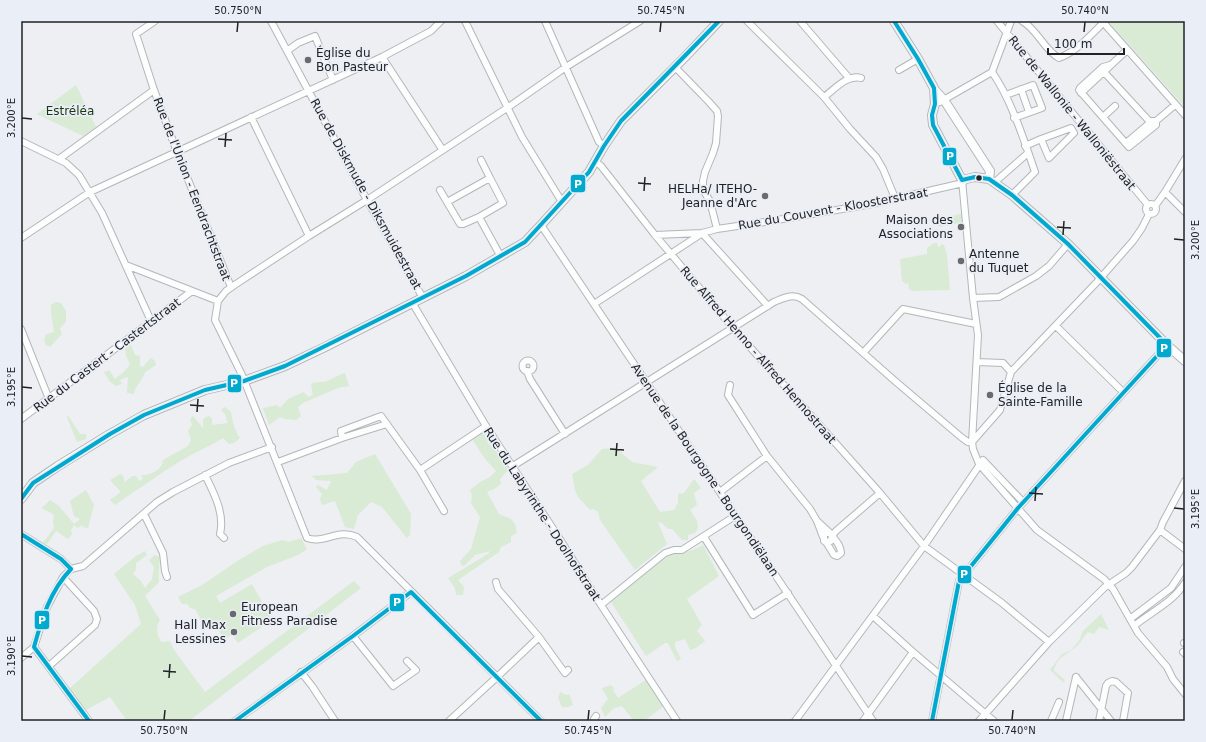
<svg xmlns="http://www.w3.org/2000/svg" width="1206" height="742" font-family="'DejaVu Sans',sans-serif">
<rect width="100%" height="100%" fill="#edeff3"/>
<path fill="#d9ead5" d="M1108,21H1185V107Z
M76,85L96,127L83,136L37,114Z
M961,214L963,222L939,227L937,219Z
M934,243H937L938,247L941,246V244L944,245L947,254L950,290L912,291L909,289L908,283L906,284L902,281L900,259L927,254V248Z
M56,302L61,303L66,311V322L60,328L62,334L50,347L46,345L44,340L46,334L54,332C53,323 50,314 51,305Z
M131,345L135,355L140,356V366L143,367L151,358L155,361L156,365L145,372C142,382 135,385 134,394L127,393L128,377L120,380L122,384L116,386L110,382L104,372L109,370L115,379L125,371L130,364L126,356L125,349Z
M345,373L349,386L338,388L303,403L298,407L301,416L296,420L285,419L280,417L269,425L263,408L277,405L280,408L288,399L304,392L308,397L313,395L311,384C315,382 319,382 324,382C332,380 337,375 345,373Z
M225,407L231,412C232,420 235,432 240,438L234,443L229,444L223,438C210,446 196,452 182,460C159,474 137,490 115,505L110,500L121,492L110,480L121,474L123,476L125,482L132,476H136L139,481L143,479L141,475C150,476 163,469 163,460L188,446L191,440L188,431L192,425L190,419L193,416L203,428V420L206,417L209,416L212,419V425L228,423L225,414L221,410Z
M66,415L69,417L80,434H86V439L77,442Z
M483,431L488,443L498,454L509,469L500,479L501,484L494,489L487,492L499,514L511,519L515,524L517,533L511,536V542L501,547L499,552L458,580L464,587L463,595H456L455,588L448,578L488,554L490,551L475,555L464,566L461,565L460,561L471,549L480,517L471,503L472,495L470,490L480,482L490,477L496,471L485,459L472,439Z
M616,448L632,462L658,467L641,481L660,512L674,510L678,503V494L684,493L694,479L701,488L694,493L697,505L690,510L697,521L698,528L695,533L688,535V540H682L672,529H668L661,522L658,523L667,544L635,570L600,520L598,512L594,509L590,510L578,497L575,490L572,474L588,465L602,449Z
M375,454L411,514L410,535L407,538L382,507L371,502L358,515L354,529L345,527L335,501L322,505L320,499L322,494L316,487L318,485L327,490L331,481L316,480L312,476L347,473L356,462Z
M86,490L94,505L88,528L83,527V525L77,528L74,525L71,530L72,534L68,539L56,531L47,544L43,543L54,528L53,521L54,515L42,508L50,500L59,506L74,524L80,519L74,516L70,501Z
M301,538L307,549L298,555L267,567L216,596L220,603L252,584L272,620L238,643L232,635L224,639L213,622L205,627L195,609L190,608L187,604H182L178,597L202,585L239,560L263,546L282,540L289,542Z
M703,545L719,576L687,599L702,625L697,631L705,641L696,648L690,650L685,639L675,642V647L681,659L677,661L668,643H665L646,656L611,602L666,557C679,551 689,554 703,545Z
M145,551L147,555L136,563V569L133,574L141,581L145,588L152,579L154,567L149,560L155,555L159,557C160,565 158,573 159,582L145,596L160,620C155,628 157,634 161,642L170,641L174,650L205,692L354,581L361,588L189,721H127L110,697L86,710L69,689L141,624L135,605L114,574L136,556Z
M1101,614L1109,630L1099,627L1094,634L1088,632C1084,636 1082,640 1079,644C1070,653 1055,658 1054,671L1065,680L1064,683L1050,670L1062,654L1071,650L1079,641L1083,631Z
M646,680L664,706L644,721H634L622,706L614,708L605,717L601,708L608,699L602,688L611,685L614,688L613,690L618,698Z
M560,692L566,695L569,694L571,699L573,705L568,707H562L558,698Z"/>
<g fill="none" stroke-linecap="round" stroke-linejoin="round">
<g stroke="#b4b6b9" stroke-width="8">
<path id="minor" d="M155,21L136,34L153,87L177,152L231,287
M271,21L367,200L423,298
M465,21L522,137L562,202
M545,21L599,142L604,146
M747,21L824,97L850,129L876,157L883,169L895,198
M800,21L849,78
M997,21L1148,205
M1022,21C1038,30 1044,50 1059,58C1076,52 1091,35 1104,22
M1102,21L1185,115
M287,51L298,43L315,36L333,80
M382,57L442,149
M1110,65L1103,67L1080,88L1079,90L1129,147L1156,125V121
M675,67L709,102L717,111L718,116L716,143L713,153L705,172L703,181V190L710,201L717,229
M899,70L918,59
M992,72C1011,99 1024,140 1035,172L1012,195
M1104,72L1151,123
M1021,89L1029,112
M1081,93L1127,50
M1006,95L1033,85L1042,108L1014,118
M824,97C834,90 847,74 861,78
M940,102L992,72L1011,21
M251,117L309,236
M1103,117L1115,106
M21,141L66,163L79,175L102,213L151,321
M1126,143L1152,121H1156L1175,105
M1025,146L1041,139L1049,158L1074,133L1071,128L1041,139
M59,159L154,90
M481,160L490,178
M595,161L601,166L655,235L733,328L880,493L924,546L1002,603L1049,642
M962,180L973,298L978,335L972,442L973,449L979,464L1037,530L1104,579L1113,589L1138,633L1167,667L1173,679L1185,694
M995,182L1028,153
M440,190L447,202
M1165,192L1185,212
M1146 209a5 5 0 1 1 10 0a5 5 0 1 1-10 0Z
M1155,206L1165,192L1185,159
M479,217L503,203L490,178L447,202L460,224H463L479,217L501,257
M541,225L873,721
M702,233L768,306
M655,235L702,233L717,229L765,222L872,204L963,183
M21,238L90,192L382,57L431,31L441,21
M126,265L218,301
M973,298L999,297L1036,276L1049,266L1068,244
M413,304L486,426L561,541L601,605L677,721
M594,304L701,234
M1056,326L1123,392
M21,329L49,399
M863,353L903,309L976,324
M522.5 366a5.5 5.5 0 1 1 11 0a5.5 5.5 0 1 1-11 0Z
M977,362L1003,363L1011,372
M527,371L530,379L565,434
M730,385L728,395L767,456L810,509L817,521
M21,419L192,291
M342,438L341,431L381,416L420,470
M972,442L1000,410L1011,372L1097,282L1133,241L1142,228L1149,214
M278,462L342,438L387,424
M513,466L774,302C784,298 792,293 802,299L895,381L961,437L968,442H972
M205,475C214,493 225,514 220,534L224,538
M720,492L767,456
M444,511L420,470L486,426
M144,514L163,553L165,571L167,577
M1160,530L1185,549
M21,534L61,559L71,569
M704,537L753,615L788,593
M823,537L817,521L830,533
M826,542L834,555L837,556L841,553C841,545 835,540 830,533H826L824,534V541L826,542L831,541L832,536L836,531L880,493
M496,582L498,589L539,637L565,673L568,670
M601,605L665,553L674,550H682L735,516
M873,616L913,652L994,721
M1130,619L1171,588L1185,567
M1134,626C1152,611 1172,603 1185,583
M353,636L393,686L416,670L407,661
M1184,643H1185
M34,647L89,721
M1183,652L1185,654
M21,658L34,647L47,607L63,577L71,569L83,566L157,502L173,492L229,463L272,447
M49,666L95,625L97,619L94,611L63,577
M301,672L312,686L335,721
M1076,677L1111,721
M235,721L353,636L411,592
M449,721L497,677L539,637
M541,721L357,537C338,528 325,544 307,538L242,375L215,320L218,301L226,291L236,284L309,236L367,200L507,108L566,67L640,21
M595,721L594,719L596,716
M795,721L924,546L983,460L1023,502
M863,721L913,652
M932,721L959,581L1018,508L1167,345
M979,721L1049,642L1105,587L1126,573L1132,567L1160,530L1163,522L1185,481
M1051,721L1059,702
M1066,721L1076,677
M1099,721L1106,686L1108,683L1112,681L1116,682L1128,693L1123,721"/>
</g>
<g stroke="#b4b6b9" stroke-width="10">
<path id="tertiary" d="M894,21L918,59L934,88L935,104L932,115L933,125L962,180L975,177L989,179L1012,195L1068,244L1167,345L1185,361
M934,89L944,100L990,171L989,179
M21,499L33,483L58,466L110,434L144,415L205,390L244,381L285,366L323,348L466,276L525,242L541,225L589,172L604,146L621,121L685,57L719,21"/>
</g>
<use href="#minor" stroke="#fcfdfd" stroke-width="6"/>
<use href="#tertiary" stroke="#fcfdfd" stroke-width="8"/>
<g stroke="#eaeef6" stroke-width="7">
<path id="bus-1" d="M894,21L918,59L934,88L935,104L932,115L933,125L962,180L975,177L989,179L1012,195L1068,244L1167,345L1018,508L959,581L932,721
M21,499L33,483L110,434L144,415L205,390L244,381L285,366L466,276L525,242L589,172L604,146L621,121L719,21
M21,534L61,559L71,569C50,591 42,618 34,647L89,721
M235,721L353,636L411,592L541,721"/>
</g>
<use href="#bus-1" stroke="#00a9ce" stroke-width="4"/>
</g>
<path fill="none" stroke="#212225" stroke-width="1.5" d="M237,32L238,22M660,32L661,22M1084,32L1085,22M22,118L32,119M218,139L232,140M225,147L226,133M638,183L651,184M644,191L645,177M1057,227L1071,228M1063,235L1064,221M1174,239L1184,240M22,387L32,388M190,405L204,406M197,412L198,399M610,449L624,450M616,456L617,443M1029,493L1043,494M1035,501L1036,487M1174,508L1184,509M22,656L32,657M163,671L176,672M169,678L170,664M164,720L165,710M588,720L589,710M1012,720L1013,710"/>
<g fill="#686a6d" stroke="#eaeef6" stroke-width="1.5">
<circle cx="308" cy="60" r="4"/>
<circle cx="765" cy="196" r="4"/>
<circle cx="961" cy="227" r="4"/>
<circle cx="961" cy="261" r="4"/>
<circle cx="990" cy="395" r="4"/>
<circle cx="233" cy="614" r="4"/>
<circle cx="234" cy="632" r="4"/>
</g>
<circle fill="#212225" stroke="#eaeef6" stroke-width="1.5" cx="979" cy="178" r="3.5"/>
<g text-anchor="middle" stroke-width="3.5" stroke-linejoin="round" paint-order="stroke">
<g font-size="12" fill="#212225" stroke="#eaeef6" text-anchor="start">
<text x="316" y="57">Église du<tspan x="316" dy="14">Bon Pasteur</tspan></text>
<text x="757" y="193" text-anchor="end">HELHa/ ITEHO-<tspan x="757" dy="14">Jeanne d'Arc</tspan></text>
<text x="953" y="224" text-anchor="end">Maison des<tspan x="953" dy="14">Associations</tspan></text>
<text x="969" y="258">Antenne<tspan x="969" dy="14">du Tuquet</tspan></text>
<text x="998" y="392">Église de la<tspan x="998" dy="14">Sainte-Famille</tspan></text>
<text x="241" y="611">European<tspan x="241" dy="14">Fitness Paradise</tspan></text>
<text x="226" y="629" text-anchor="end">Hall Max<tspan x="226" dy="14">Lessines</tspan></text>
</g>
<g font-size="12" fill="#1b370d" stroke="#eaeef6">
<text x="70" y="115">Estréléa</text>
</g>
<g font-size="12" fill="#212225" stroke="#eaeef6">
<text transform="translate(1072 113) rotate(51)" y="4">Rue de Wallonie - Walloniëstraat</text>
<text transform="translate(192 189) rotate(69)" y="4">Rue de l'Union - Eendrachtstraat</text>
<text transform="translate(366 194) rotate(61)" y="4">Rue de Diskmude - Diksmuidestraat</text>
<text transform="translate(833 209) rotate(-10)" y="4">Rue du Couvent - Kloosterstraat</text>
<text transform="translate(107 355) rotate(-37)" y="4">Rue du Castert - Castertstraat</text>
<text transform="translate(758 355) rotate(49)" y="4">Rue Alfred Henno - Alfred Hennostraat</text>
<text transform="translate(705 470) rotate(56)" y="4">Avenue de la Bourgogne - Bourgondiëlaan</text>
<text transform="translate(542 514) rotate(57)" y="4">Rue du Labyrinthe - Doolhofstraat</text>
</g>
</g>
<g stroke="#eaeef6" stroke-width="1.5">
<rect x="942" y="147" width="15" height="19" rx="4" fill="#00a9ce"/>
<rect x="570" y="174" width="16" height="19" rx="4" fill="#00a9ce"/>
<rect x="1156" y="338" width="16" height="20" rx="4" fill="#00a9ce"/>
<rect x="227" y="374" width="15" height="19" rx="4" fill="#00a9ce"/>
<rect x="957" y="565" width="15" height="19" rx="4" fill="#00a9ce"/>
<rect x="389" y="593" width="16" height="19" rx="4" fill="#00a9ce"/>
<rect x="34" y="610" width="16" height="20" rx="4" fill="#00a9ce"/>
</g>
<g font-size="11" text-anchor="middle" font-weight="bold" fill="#fff">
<text x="950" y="160">P</text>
<text x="578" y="188">P</text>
<text x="1164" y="352">P</text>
<text x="234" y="387">P</text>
<text x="964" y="578">P</text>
<text x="397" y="606">P</text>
<text x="42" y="624">P</text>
</g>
<rect width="1206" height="742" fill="none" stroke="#eaeef6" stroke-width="44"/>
<path d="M1048 48v6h76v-6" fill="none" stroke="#212225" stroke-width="2"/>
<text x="1054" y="48" font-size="12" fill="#212225" stroke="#eaeef6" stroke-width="3" paint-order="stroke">100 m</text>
<rect x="22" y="22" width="1162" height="698" fill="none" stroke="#212225" stroke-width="1.5"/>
<g font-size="10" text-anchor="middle" fill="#212225">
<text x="238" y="14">50.750°N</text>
<text x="661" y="14">50.745°N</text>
<text x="1085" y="14">50.740°N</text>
<text transform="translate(11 118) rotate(-90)" y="4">3.200°E</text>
<text transform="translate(1195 240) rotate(-90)" y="4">3.200°E</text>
<text transform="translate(11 387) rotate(-90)" y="4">3.195°E</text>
<text transform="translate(1195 509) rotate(-90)" y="4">3.195°E</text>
<text transform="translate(11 656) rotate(-90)" y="4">3.190°E</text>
<text x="164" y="734">50.750°N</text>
<text x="588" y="734">50.745°N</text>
<text x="1012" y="734">50.740°N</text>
</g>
</svg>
